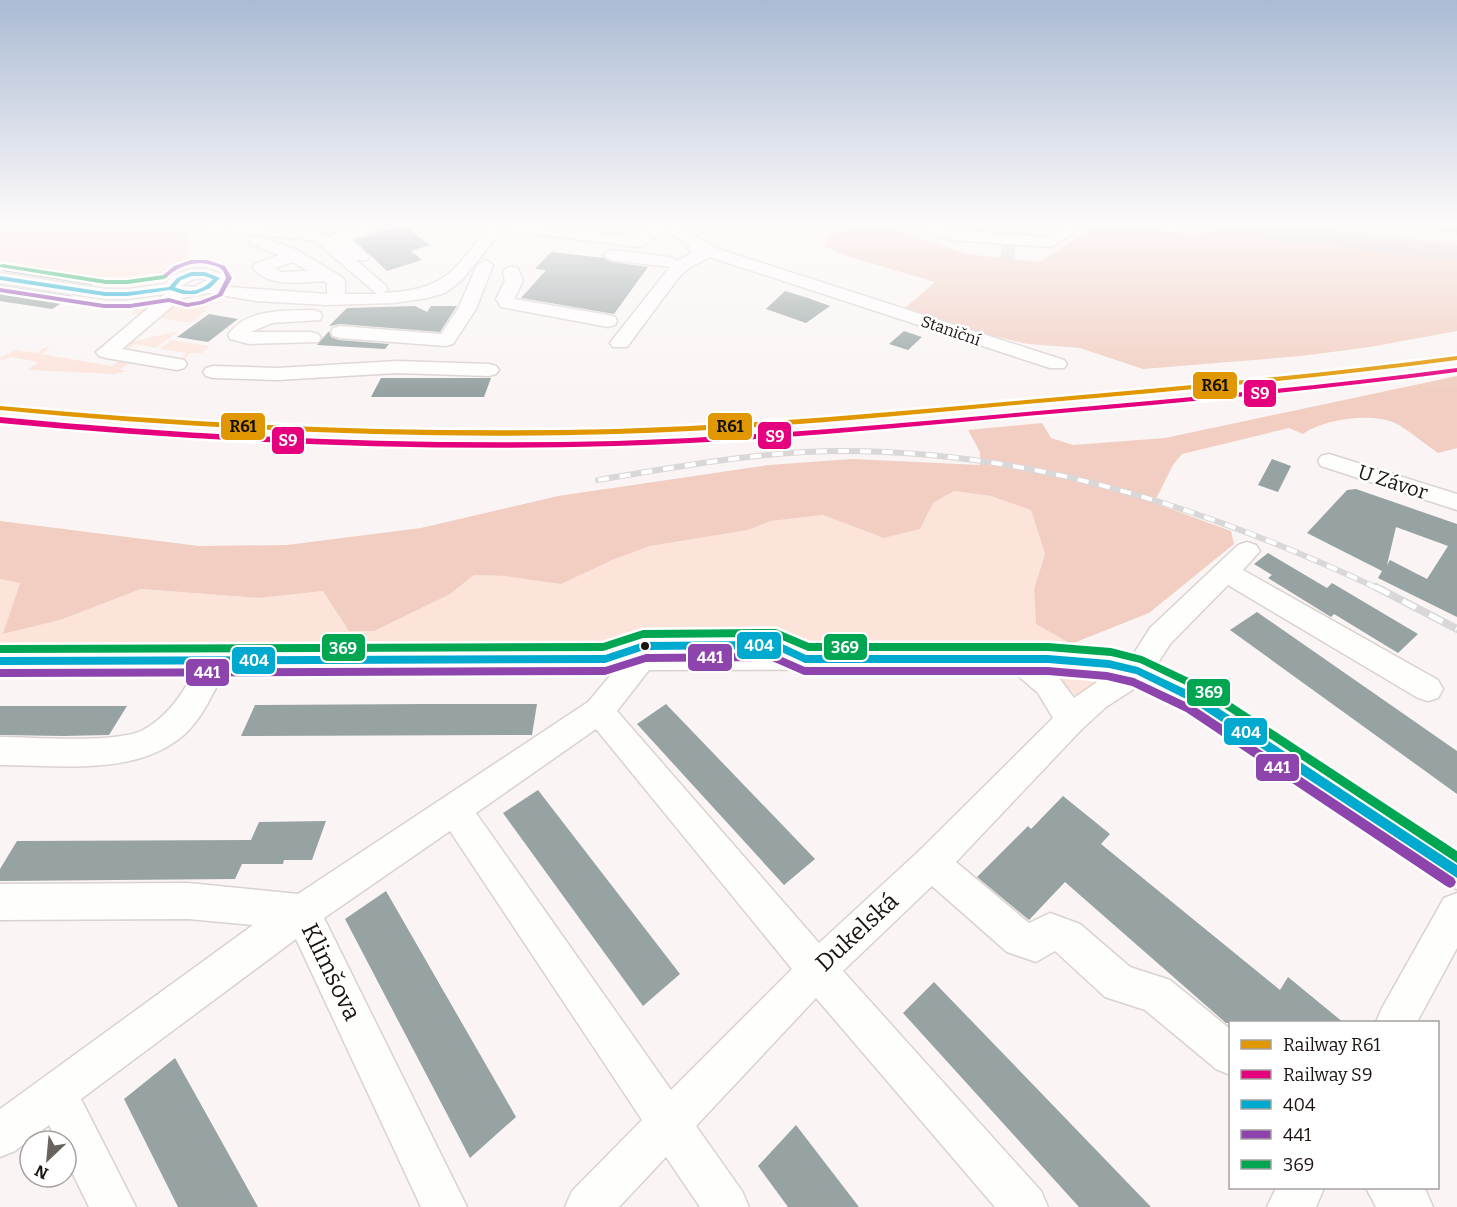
<svg xmlns="http://www.w3.org/2000/svg" width="1457" height="1207" font-family="Bitter,serif">
<rect width="100%" height="100%" fill="#faf5f4"/>
<path fill="#fce4db" d="M0,223H188V258L146,274L114,279L0,262Z
M1221,223H1290L1457,243V249Z
M192,259C187,283 146,284 127,286L134,278Z
M108,301L146,303L151,307L142,315L131,314L135,310L127,309L123,311L102,306Z
M233,302L211,304L204,309L207,310L190,323L153,317L170,305L177,303Z
M179,331L156,348L135,344L126,351L121,348L124,343Z
M171,340L210,346L202,353H190L184,360L180,359L187,353L160,349Z
M46,347H50L41,354L112,366L121,359L132,361L120,370L127,371L114,374L28,370L38,362L11,357L0,361V358L15,350L36,353Z
M954,491L991,496L1031,510L1045,554L1034,589L1036,624L1071,644L344,649L0,647V579L20,582L4,634L60,620L141,589L259,598L323,591L349,630L450,594L474,575L505,576L612,560L650,546L748,530L771,521L823,515L884,538L920,529L933,503Z
M1054,670L1092,674L1096,679L1083,694L1075,695L1055,674Z"/>
<path fill="#f1cec1" d="M1371,223H1457V234Z
M880,224L966,254L1039,262L1088,231L1106,227L1271,238L1457,260V331L1370,347L1301,356L1143,369L1080,348L1028,344L993,336L905,308L935,282L846,256L824,246L830,234Z
M1457,376V448L1438,453C1425,444 1412,433 1399,425C1376,411 1323,419 1303,434L1289,428L1182,454L1173,465L1154,503L1231,531L1234,544L1149,613L1071,644L1036,624L1034,589L1045,554L1031,510L991,496L954,491L933,503L920,529L884,538L823,515L771,521L748,530L650,546L612,560L561,584L505,576L474,575L450,594L374,631H349L323,591L259,598L141,589L60,620L3,634L20,583L0,579V521L199,546L287,545L421,528L558,496L769,465L852,459L980,465V452L968,430L1042,423L1051,438L1073,445L1165,438Z"/>
<path fill="#96a3a2" fill-rule="evenodd" d="M403,225L430,245L411,251L422,260L387,271L354,240Z
M551,252L604,258L611,262L648,267L614,314L521,298L546,270L535,269Z
M14,264L102,277L91,285L2,271Z
M0,285L73,296L52,309L0,301Z
M785,291L808,298L830,306L806,323L766,309Z
M415,306L427,312L431,306H457L440,332L340,324L329,326L347,308Z
M209,314L238,319L208,342L177,337Z
M329,331L331,337L339,340L389,344L385,349L317,345Z
M904,331L922,337L908,350L889,344Z
M381,378H491L484,397H371Z
M1272,459L1291,466L1278,492L1258,485Z
M1356,489L1457,524V617L1378,578L1382,571L1307,533L1347,490ZM1396,527L1448,546L1427,579L1390,560L1387,565Z
M1268,553L1327,588L1332,583L1418,634L1398,653L1334,614L1331,617L1268,578L1272,575L1254,564Z
M1257,612L1457,751V794L1230,630Z
M426,704H537L532,735L241,736L255,705Z
M666,704L815,859L784,885L637,724Z
M0,706H127L109,735L63,736L0,735Z
M538,790L680,974L643,1006L503,813Z
M1063,796L1110,834L1101,844L1280,990L1288,977L1344,1023H1226L1065,882L1029,920L977,877L1028,826L1031,829Z
M326,821L312,860H284L283,864H242L235,879L0,881V869L17,841L251,840L259,822Z
M386,891L516,1117L470,1158L345,919Z
M934,982L1044,1096L1151,1207H1079L903,1013Z
M175,1058L218,1135L258,1207H178L124,1099Z
M796,1125L859,1207H788L758,1166Z"/>
<g fill="none" stroke-linecap="round" stroke-linejoin="round">
<path stroke="#d9d3d2" stroke-width="18" stroke-dasharray="18 9" stroke-linecap="butt" d="M1001,252L1015,253"/>
<g stroke="#d9d2cf" stroke-width="3">
<path id="minor" d="M214,223H242L320,232L330,238L332,235L367,223H391L389,226L350,239L369,256L367,260H356L385,285L388,289L383,293C448,290 454,270 491,223H523L636,237L653,223H676L715,248L1064,360L1067,364L1064,368H1050L710,257L689,268L679,277L627,347H613L610,343L613,339L670,267L611,260L603,255L611,250L669,257L677,261L692,253L688,249L690,246L664,230L645,245L639,247L502,230L462,280L445,293L427,298L394,303L326,305L256,301L209,293L182,298L122,349L184,360L187,364L184,368L177,370L106,358L99,356L96,352L165,294L128,299H105L0,283V273L105,289H128L165,284L173,275L191,269H205L223,274L226,278L221,286L228,287L327,294V283L324,281C301,282 269,288 253,268L255,264L279,255L251,244L249,241L251,238L257,236L295,249L342,277L345,281V294H377L315,241L225,231L204,235L196,230L198,227ZM292,262L308,271L281,272L275,268ZM198,278L207,280L194,287L181,286L191,280Z
M913,223H936L954,230L1046,237L1068,223H1087L1055,245L1049,247L951,240L915,226Z
M1121,223H1222L1224,226C1212,240 1148,229 1129,228Z
M485,260L493,265L476,309L453,344L446,346L340,338L333,336L331,332L333,328L340,326L441,334L458,309L477,265Z
M512,267L518,268L523,281L514,299L608,315L615,317L617,321L615,325L608,327L501,307L496,299L505,281L503,272L506,268Z
M313,310L320,312L322,316L320,320L272,323L251,332H311L318,334L321,338L318,342L249,344L230,339L228,335C246,308 284,311 313,310Z
M397,361L489,364L496,366L499,370L496,374L489,376L397,373L277,380L213,378L206,376L203,372L206,368L213,366L277,368Z
M1329,454L1457,494V510L1321,466L1318,461L1321,456Z
M1247,542L1256,545L1260,551L1243,570L1438,680L1443,689L1438,698L1428,701L1418,698L1228,585L1170,644L1156,666L1207,690L1457,852V889L1445,884L1185,708L1140,685L1106,707L1081,730L956,862L1029,923L1050,913L1080,924L1130,967L1170,980L1230,1029V1075L1216,1069L1145,1010L1105,997L1055,951L1036,962L1007,952L932,886L843,971L1041,1191L1048,1207H995L816,998L696,1126L742,1191L749,1207H700L666,1157L619,1207H565L572,1191L642,1120L450,831L324,918L467,1207H421L296,939L81,1099L136,1207H89L66,1160V1141H57L49,1125L15,1151L0,1157V1109L253,925L188,919L0,920V884L188,883L298,894L588,702L615,670L224,672C213,693 203,717 185,734C136,777 60,765 0,765V737C34,737 115,744 143,730C167,717 182,695 194,672H0V650L1015,647L1080,650L1131,658L1150,628L1238,545ZM1010,669L1038,693L1053,718L919,851L819,943L617,711L649,670ZM1054,671L1107,675L1074,698ZM596,729L792,969L671,1090L476,813Z
M1457,893V948L1417,1022H1376L1382,1008L1444,898Z
M1276,1188H1324L1316,1207H1267Z
M1366,1188H1422L1426,1191L1433,1207H1376Z"/>
</g>
<g stroke="#d5d1d0" stroke-width="3">
<path id="highway" d="M1180,223H1243L1457,247V259L1189,229L1182,227Z"/>
</g>
<use href="#minor" fill="#fefefd" fill-rule="evenodd"/>
<use href="#highway" fill="#dfd0cb" fill-rule="evenodd"/>
<g stroke="#d9d7d7" stroke-width="6">
<path id="rail-far1" d="M598,480C678,467 760,451 842,451C1034,451 1206,508 1379,589"/>
</g>
<g stroke="#d9d7d7" stroke-width="8">
<path id="rail" d="M1376,587L1457,629"/>
</g>
<use href="#rail-far1" stroke="#fff" stroke-width="4" stroke-dasharray="11" stroke-linecap="butt"/>
<use href="#rail" stroke="#fff" stroke-width="5" stroke-dasharray="15" stroke-linecap="butt"/>
<g stroke="#fff" stroke-width="5">
<path id="bus-1" d="M191,272H205L220,278L210,288L196,294H183L170,290L128,296H105L0,280V276L105,292H128L169,287L177,278ZM192,276H204L213,279C203,291 189,294 175,287L181,280Z
M776,641L806,655H1048L1109,660L1138,667L1200,696L1457,865V878L1192,702L1136,674L1109,668L1048,663H805L775,649L644,650L605,663L0,665V657L605,655L644,642Z"/>
</g>
<g stroke="#fff" stroke-width="5">
<path id="bus-2" d="M191,260H207L225,266L232,278L222,296L203,304L187,307L169,302L130,308H104L0,292V288L104,304H130L169,298L187,303L200,301L218,294L226,278C225,275 224,271 221,269C220,267 215,266 212,265C195,260 178,266 166,278L161,277L174,266Z
M773,653L805,667H1048L1107,672L1134,678L1194,706L1454,878L1456,882L1454,886L1450,888L1446,886L1186,712L1132,686L1107,680L1048,675H804L772,661L646,662L605,675L0,677V669L605,667L646,654Z"/>
</g>
<g stroke="#fff" stroke-width="5">
<path id="bus-3" d="M2,264L106,280H127L164,275L167,277L164,279L127,284H106L0,267V265Z
M776,629L809,643H1048L1111,648L1142,656L1206,686L1457,851V863L1200,692L1140,663L1111,656L1048,651H808L775,637L643,638L603,651L0,653V645L603,643L643,630Z"/>
</g>
<use href="#bus-1" fill="#00a9ce" fill-rule="evenodd"/>
<use href="#bus-2" fill="#8e44ad" fill-rule="evenodd"/>
<use href="#bus-3" fill="#00a651" fill-rule="evenodd"/>
<g stroke="#fff" stroke-width="5">
<path id="rail-1" d="M1457,356V360C1314,379 1170,392 1026,404C889,417 753,430 616,434C410,440 205,430 0,410V406C205,425 410,434 616,429C753,425 889,412 1026,400C1170,387 1314,375 1457,356Z"/>
</g>
<g stroke="#fff" stroke-width="5">
<path id="rail-2" d="M1457,368V372C1314,391 1170,404 1026,416C889,429 753,442 616,446C410,452 205,442 0,423V417C205,437 410,446 616,441C753,437 889,424 1026,412C1170,399 1314,387 1457,368Z"/>
</g>
<use href="#rail-1" fill="#e19702" fill-rule="evenodd"/>
<use href="#rail-2" fill="#e5007d" fill-rule="evenodd"/>
</g>
<linearGradient id="sky" x2="0" y2="1"><stop stop-color="#abbbd4"/><stop offset="0.57" stop-color="#fdfafa"/><stop offset="1" stop-color="#fdfafa" stop-opacity="0"/></linearGradient>
<rect width="1457" height="392" fill="url(#sky)"/>
<circle fill="#1d1411" stroke="#fff" stroke-width="2" cx="645" cy="646" r="5"/>
<g text-anchor="middle" stroke-width="5" stroke-linejoin="round" paint-order="stroke">
<g font-size="16" fill="#1d1411" stroke="#fff">
<text transform="translate(951 330) rotate(19)" y="6">Staniční</text>
</g>
<g font-size="20" fill="#1d1411" stroke="#fff">
<text transform="translate(1393 482) rotate(18)" y="7">U Závor</text>
</g>
<g font-size="24" fill="#1d1411" stroke="#fff">
<text transform="translate(857 932) rotate(-43)" y="8">Dukelská</text>
<text transform="translate(331 972) rotate(64)" y="8">Klimšova</text>
</g>
</g>
<g stroke="#fff" stroke-width="2">
<rect x="1192" y="371" width="46" height="29" rx="6" fill="#e19702"/>
<rect x="1243" y="379" width="34" height="29" rx="6" fill="#e5007d"/>
<rect x="220" y="412" width="46" height="29" rx="6" fill="#e19702"/>
<rect x="707" y="412" width="46" height="29" rx="6" fill="#e19702"/>
<rect x="757" y="421" width="35" height="29" rx="6" fill="#e5007d"/>
<rect x="271" y="426" width="34" height="29" rx="6" fill="#e5007d"/>
<rect x="736" y="631" width="46" height="29" rx="6" fill="#00a9ce"/>
<rect x="823" y="633" width="45" height="28" rx="6" fill="#00a651"/>
<rect x="321" y="633" width="45" height="29" rx="6" fill="#00a651"/>
<rect x="687" y="643" width="46" height="29" rx="6" fill="#8e44ad"/>
<rect x="231" y="646" width="45" height="29" rx="6" fill="#00a9ce"/>
<rect x="185" y="658" width="45" height="29" rx="6" fill="#8e44ad"/>
<rect x="1186" y="678" width="45" height="29" rx="6" fill="#00a651"/>
<rect x="1223" y="717" width="45" height="29" rx="6" fill="#00a9ce"/>
<rect x="1255" y="753" width="45" height="29" rx="6" fill="#8e44ad"/>
</g>
<g font-size="16" text-anchor="middle" font-weight="bold" fill="#fff">
<text x="1260" y="399">S9</text>
<text x="775" y="442">S9</text>
<text x="288" y="446">S9</text>
<text x="759" y="651">404</text>
<text x="845" y="653">369</text>
<text x="343" y="654">369</text>
<text x="710" y="663">441</text>
<text x="254" y="666">404</text>
<text x="207" y="678">441</text>
<text x="1209" y="698">369</text>
<text x="1246" y="738">404</text>
<text x="1277" y="773">441</text>
</g>
<g font-size="16" text-anchor="middle" font-weight="bold" fill="#111">
<text x="1215" y="391">R61</text>
<text x="243" y="432">R61</text>
<text x="730" y="432">R61</text>
</g>
<rect x="1229" y="1021" width="210" height="168" fill="#ffffff" stroke="#a5a1a0" stroke-width="1.5"/>
<rect x="1241" y="1040" width="30" height="9" fill="#e19702" stroke="#a5a1a0" stroke-width="1.5"/>
<text x="1283" y="1051" font-size="18" fill="#1d1411">Railway R61</text>
<rect x="1241" y="1070" width="30" height="9" fill="#e5007d" stroke="#a5a1a0" stroke-width="1.5"/>
<text x="1283" y="1081" font-size="18" fill="#1d1411">Railway S9</text>
<rect x="1241" y="1100" width="30" height="9" fill="#00a9ce" stroke="#a5a1a0" stroke-width="1.5"/>
<text x="1283" y="1111" font-size="18" fill="#1d1411">404</text>
<rect x="1241" y="1130" width="30" height="9" fill="#8e44ad" stroke="#a5a1a0" stroke-width="1.5"/>
<text x="1283" y="1141" font-size="18" fill="#1d1411">441</text>
<rect x="1241" y="1160" width="30" height="9" fill="#00a651" stroke="#a5a1a0" stroke-width="1.5"/>
<text x="1283" y="1171" font-size="18" fill="#1d1411">369</text>
<g transform="translate(48 1159) rotate(206)"><circle r="28" fill="#ffffff" stroke="#a5a1a0" stroke-width="1.5"/>
<path d="M0-4.5L10 22L0 15L-10 22Z" fill="#6a6360"/>
<text y="-9" font-size="16" font-weight="bold" text-anchor="middle" fill="#1d1411">N</text>
</g>
</svg>
